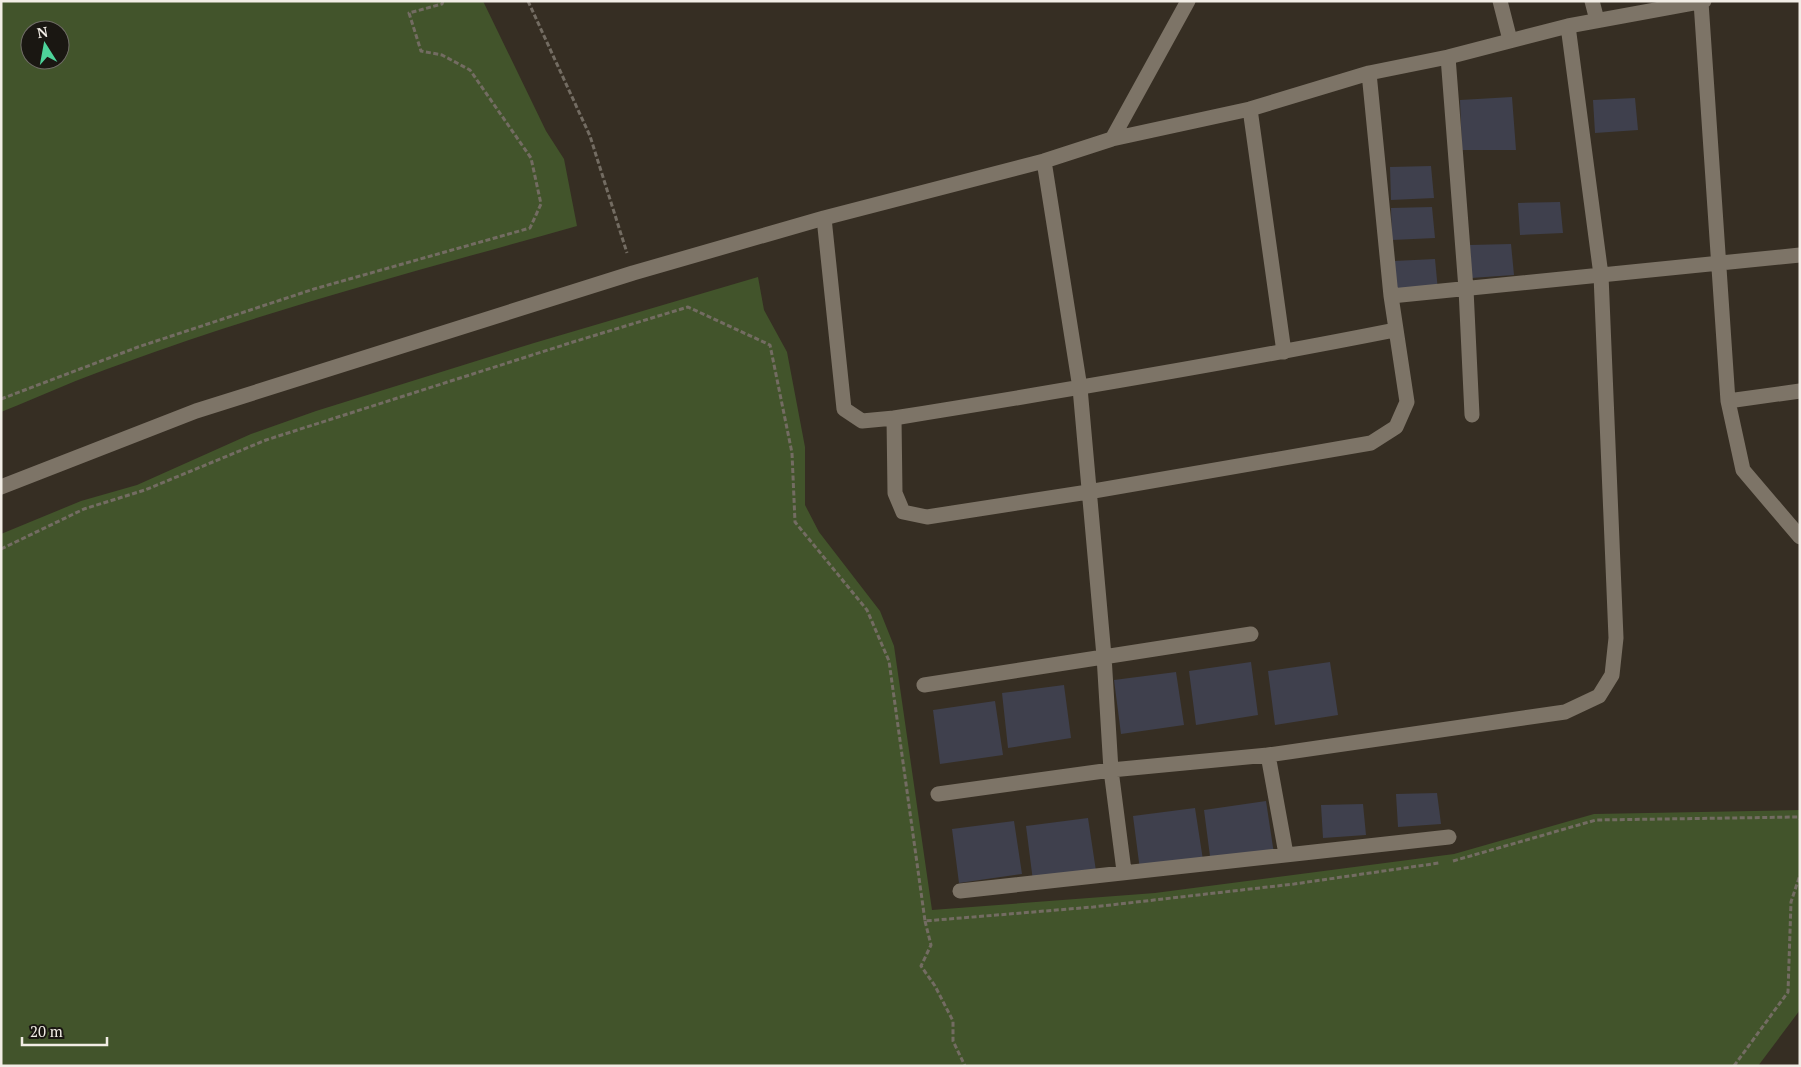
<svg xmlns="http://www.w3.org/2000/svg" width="1801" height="1067" font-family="'PT Serif',serif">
<rect width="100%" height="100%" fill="#362e23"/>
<path fill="#42542b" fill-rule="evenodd" d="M1,1H483L546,131L564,159L577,226C424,269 270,309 121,364C80,378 41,396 1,412ZM30,30H60V60H30Z
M758,277L764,310L787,352L805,447V505L819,532L880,611L894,646L932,910L1155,893L1454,854L1594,814L1800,810V1010L1758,1066H1V534L81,501L137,485L251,434L316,411L534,343Z"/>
<path fill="#3f404d" d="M1512,97L1516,150H1462L1460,100Z
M1635,98L1638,130L1595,133L1593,100Z
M1431,166L1434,198L1391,200L1390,167Z
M1560,202L1563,233L1520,235L1518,203Z
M1432,207L1435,238L1392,240L1391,208Z
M1511,244L1514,275L1471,278L1470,245Z
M1435,259L1438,291L1395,293L1394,261Z
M1251,662L1258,715L1196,725L1189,671Z
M1330,662L1338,715L1275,725L1268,671Z
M1176,672L1184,725L1121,734L1114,680Z
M1064,685L1071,738L1008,748L1002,693Z
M995,701L1003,755L940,764L933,710Z
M1437,793L1441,824L1398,827L1396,794Z
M1266,801L1274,854L1211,864L1204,810Z
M1363,804L1366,835L1323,838L1321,805Z
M1195,808L1203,860L1140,870L1133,816Z
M1088,818L1096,871L1033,881L1026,826Z
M1014,821L1022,874L959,883L952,829Z"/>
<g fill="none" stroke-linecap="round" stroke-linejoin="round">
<path stroke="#736c62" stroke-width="3" stroke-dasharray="5 2.5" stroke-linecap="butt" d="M528,1L590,136L627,253
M1,399L138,347L314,289L530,228L541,204L531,158L470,70L442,55L421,51L409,13L442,4L443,1
M1,549L84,509L145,490L266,440L573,342L688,307L770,345L792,453L795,522L867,610L889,661L925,921L1093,907L1294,884L1439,863
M1453,861L1596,820L1798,817L1800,819
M925,921L931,945L921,966L935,986L953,1021V1041L965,1066
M1734,1066L1788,992L1791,902L1800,875"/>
<path stroke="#7d7467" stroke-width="15" d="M1500,1L1510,40
M1592,1L1597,20
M1701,2L1728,401L1743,470L1800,537
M1448,57L1466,289L1472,415
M1250,109L1284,352
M1112,139L1188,1
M1044,161L1080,388L1104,656L1111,770L1124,871
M824,218L844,409L862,421L894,418L895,493L903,512L927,517L1088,492L1371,443L1396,427L1407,402L1391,296L1369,73
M1391,296L1800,255
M1728,401L1800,391
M894,418C1062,391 1229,363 1395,330
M1,487L196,411L633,273L824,218L1044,161L1112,139L1250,109L1369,73L1448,57L1568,26L1704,1
M924,685L1251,634
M1268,755L1286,854
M938,794L1111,770L1268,755L1565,712L1599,696L1612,675L1616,638L1601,275L1568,26
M960,891L1449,837"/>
</g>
<rect width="1801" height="1067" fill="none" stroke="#f2ede6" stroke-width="5"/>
<g transform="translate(45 45) rotate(349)"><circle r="24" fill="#1a1712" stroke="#706d67"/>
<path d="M0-4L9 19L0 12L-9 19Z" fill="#4dd39a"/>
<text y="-8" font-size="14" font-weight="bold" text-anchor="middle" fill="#f2ede6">N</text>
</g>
<path d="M22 1037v8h85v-8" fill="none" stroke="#f2ede6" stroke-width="2.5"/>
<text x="30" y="1037" font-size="15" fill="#f2ede6" stroke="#1a1712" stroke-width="4" paint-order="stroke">20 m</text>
</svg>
